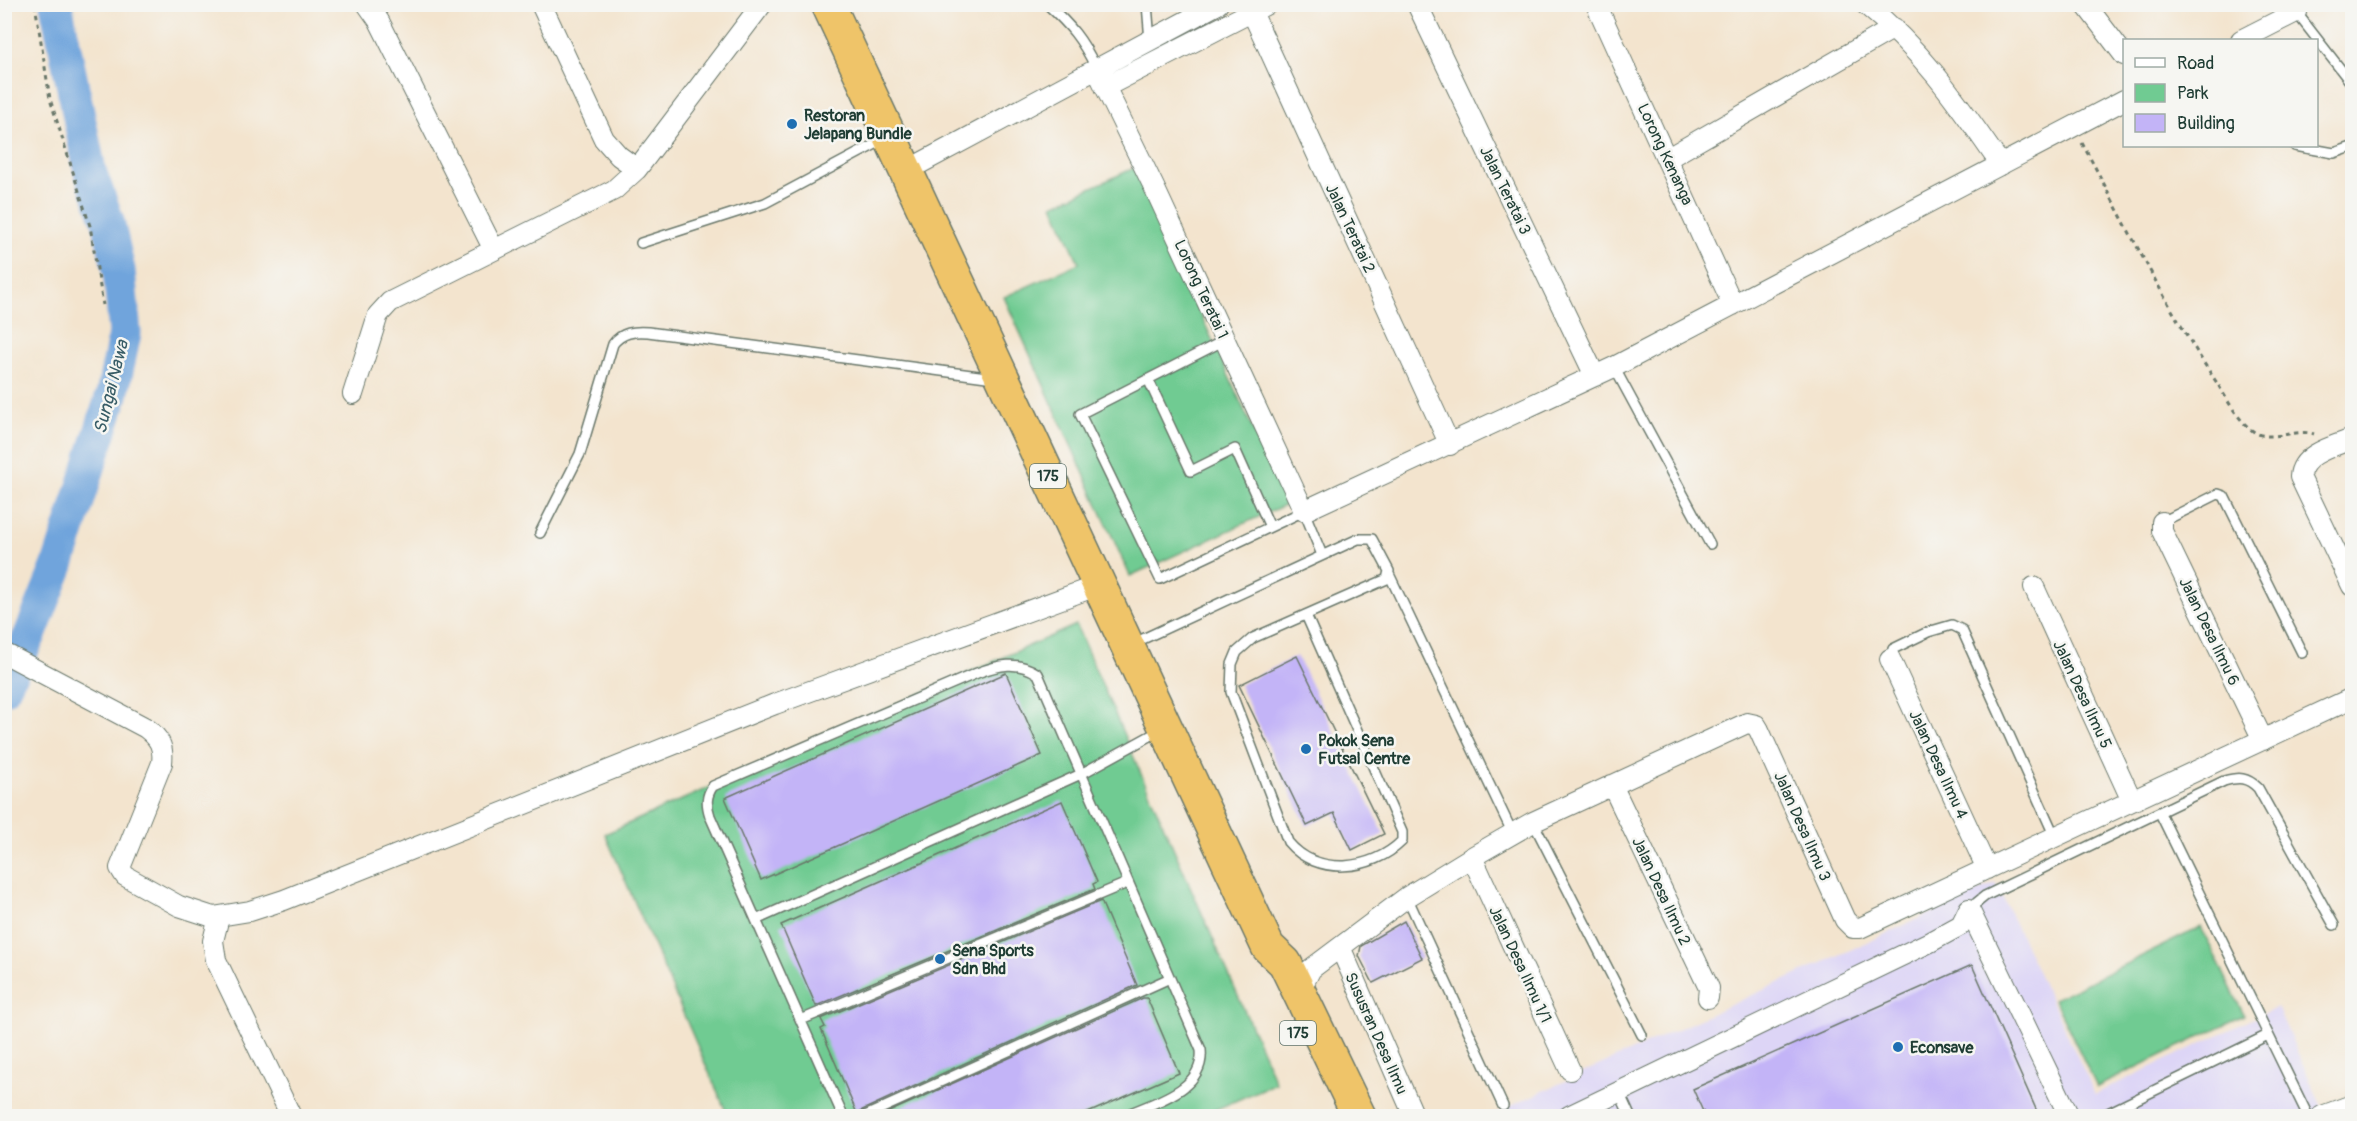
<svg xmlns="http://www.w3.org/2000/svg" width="2357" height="1121" font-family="Pangolin,sans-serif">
<rect width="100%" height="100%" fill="#f6f6f2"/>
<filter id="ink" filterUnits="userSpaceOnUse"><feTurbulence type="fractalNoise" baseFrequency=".0167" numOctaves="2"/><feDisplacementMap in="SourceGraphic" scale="12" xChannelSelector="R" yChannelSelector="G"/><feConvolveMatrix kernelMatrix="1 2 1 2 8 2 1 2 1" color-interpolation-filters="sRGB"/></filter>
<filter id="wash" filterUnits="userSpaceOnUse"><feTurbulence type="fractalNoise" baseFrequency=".008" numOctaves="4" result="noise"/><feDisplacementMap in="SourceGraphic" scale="24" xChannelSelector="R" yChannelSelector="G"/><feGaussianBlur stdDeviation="1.35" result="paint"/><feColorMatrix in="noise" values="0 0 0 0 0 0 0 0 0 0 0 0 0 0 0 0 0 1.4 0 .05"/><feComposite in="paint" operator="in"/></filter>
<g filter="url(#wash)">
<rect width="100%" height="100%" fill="#f3e4ce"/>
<path fill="#ddd5f6" d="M1996,883L2095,1094L2277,1007L2326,1116H1489Z"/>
<path fill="#70cb92" stroke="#488463" stroke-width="1.5" d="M1134,168L1287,504L1130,576L1004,297L1079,263L1053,205Z
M1076,625L1276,1083L1201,1116H728L605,834Z
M2201,927L2244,1015L2097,1087L2054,999Z"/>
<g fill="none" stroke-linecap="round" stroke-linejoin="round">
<path stroke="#6fa4dc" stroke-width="33" d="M4,688L30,635L58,565L112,395L125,333L119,270L108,221L90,171L56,4"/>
</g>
<g id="blocks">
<path fill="#c3b4f7" d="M1297,656L1384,834L1352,850L1334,813L1307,826L1239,685Z
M1006,673L1042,755L761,880L725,798Z
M1062,801L1097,882L1093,884L1095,889L816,1006L781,925Z
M1101,901L1137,985L862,1110L858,1116L821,1029L825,1027L821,1019Z
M1404,921L1422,958L1373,983L1359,956L1361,946Z
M1972,965L2039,1116H1705L1693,1089Z
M1143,998H1147L1179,1073L1081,1116H880Z"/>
</g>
</g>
<g filter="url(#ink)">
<use href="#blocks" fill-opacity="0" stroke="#69776a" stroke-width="1.5"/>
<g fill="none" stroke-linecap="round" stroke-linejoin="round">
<g stroke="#69776a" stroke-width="12">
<path id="lane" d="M1047,4C1071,26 1082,39 1096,68
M1147,4L1150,41
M2296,12L2352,84
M2295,146L2334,153L2352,147
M641,243L765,203L885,139
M1225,340L1080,414L1160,579L1304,511L1322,555
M1614,367L1710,544
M1148,379L1191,471L1235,449L1270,527
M2162,522L2218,494L2224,496L2302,653
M540,533L580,454L613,344C622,332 634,331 648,332L994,378
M1389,574L1513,834
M1132,644L1358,539H1372L1389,571L1387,579L1253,638L1237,652L1232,664L1231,692L1288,842C1317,877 1372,871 1402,841V832L1306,615
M1890,659L1893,649L1928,632L1952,625L1962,630L2055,837
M2160,813L2308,1116
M1533,822L1642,1035
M1407,897L1503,1106
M1969,909L1985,896L2224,781C2239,777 2247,777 2258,788L2334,925
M756,920L1081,774L1161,730
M801,1020L1127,883
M1619,1092L1630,1116
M843,1116L710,816C706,804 706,796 713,786L977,673C998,665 1018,660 1038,674L1201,1050C1205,1090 1154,1102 1124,1116
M865,1116L1170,978
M2102,1116L2268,1035"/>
</g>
<g stroke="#69776a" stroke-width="22">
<path id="street" d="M367,4L379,21L494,250
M541,4L604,139L619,156L637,169
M1417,4L1595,376
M1596,4L1733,305
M1865,4C1924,52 1958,103 2001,165
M2085,4L2124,55
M1252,12L1450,445
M2241,40L2296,12L2290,4
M1096,68L1154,187L1304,511L1614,367L2124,100
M1105,87L1267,4
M1668,158L1894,28
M906,171L1218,4
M353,394L378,315L390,302L614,190L637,169L762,4
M2352,439C2334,446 2301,454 2300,477L2352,586
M2162,522V531L2263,740
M2034,587L2132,801
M4,653L146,728C159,738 164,746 162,763L120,868L125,876L179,906L213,917L250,911L284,900L775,704L1099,585
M1890,659L1987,869
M1612,785L1709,988L1708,998
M1472,857L1570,1070
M1969,909L2069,1116
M219,917L213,941L216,960L291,1116
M1341,949L1414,1116
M1299,992L1311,969L1407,897L1472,857L1533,822L1747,723L1756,725L1759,730L1845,920L1853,928H1860L2352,698
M1569,1116L1930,942L1961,925L1969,909
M2322,1116L2352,1105"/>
</g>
<g stroke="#69776a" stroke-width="36">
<path id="highway" d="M828,4L1268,947L1285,963L1359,1116"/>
</g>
<path stroke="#69776a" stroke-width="3" stroke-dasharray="4.5 4.5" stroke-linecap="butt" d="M35,4L50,99L90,226L103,305
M2082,143C2126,224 2166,307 2217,383C2227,399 2239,423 2256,433C2274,442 2296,428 2314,434"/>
<use href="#lane" stroke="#fff" stroke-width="9"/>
<use href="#street" stroke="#fff" stroke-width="20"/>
<use href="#highway" stroke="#efc469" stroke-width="33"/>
</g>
</g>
<g fill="#1f6fb2" stroke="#f6f6f2" stroke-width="2">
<circle cx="792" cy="124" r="6"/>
<circle cx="1306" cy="749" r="6"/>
<circle cx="940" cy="959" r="6"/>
<circle cx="1898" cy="1047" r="6"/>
</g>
<g text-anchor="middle" stroke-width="5" stroke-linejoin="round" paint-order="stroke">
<g fill="#f6f6f2" stroke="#60746d" stroke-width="1.5">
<rect x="1030" y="464" width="36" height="24" rx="4.5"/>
<rect x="1280" y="1021" width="36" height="24" rx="4.5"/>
</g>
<g font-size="15" font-weight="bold" fill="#1f3d34">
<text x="1048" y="481">175</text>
<text x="1298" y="1038">175</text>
</g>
<g font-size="16" font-weight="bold" fill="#1f3d34" stroke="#f6f6f2" text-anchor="start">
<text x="804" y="121">Restoran<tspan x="804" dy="18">Jelapang Bundle</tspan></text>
<text x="1318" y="746">Pokok Sena<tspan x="1318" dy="18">Futsal Centre</tspan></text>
<text x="952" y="956">Sena Sports<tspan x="952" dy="18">Sdn Bhd</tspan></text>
<text x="1910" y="1053">Econsave</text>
</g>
<g font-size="16" fill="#1f3d34" stroke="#f6f6f2">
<text transform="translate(1666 154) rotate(65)" y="6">Lorong Kenanga</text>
<text transform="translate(1506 190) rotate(64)" y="6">Jalan Teratai 3</text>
<text transform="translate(1351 228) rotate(65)" y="6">Jalan Teratai 2</text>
<text transform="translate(1202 289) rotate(65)" y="6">Lorong Teratai 1</text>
<text transform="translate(2210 631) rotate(64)" y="6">Jalan Desa Ilmu 6</text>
<text transform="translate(2083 694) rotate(65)" y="6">Jalan Desa Ilmu 5</text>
<text transform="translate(1939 764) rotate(65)" y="6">Jalan Desa Ilmu 4</text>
<text transform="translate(1803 826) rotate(66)" y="6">Jalan Desa Ilmu 3</text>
<text transform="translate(1662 891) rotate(65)" y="6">Jalan Desa Ilmu 2</text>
<text transform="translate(1521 964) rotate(65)" y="6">Jalan Desa Ilmu 1/1</text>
<text transform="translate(1377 1033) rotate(66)" y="6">Sususran Desa Ilmu</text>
</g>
<g font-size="18" font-style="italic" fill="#375c66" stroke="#f6f6f2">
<text transform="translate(111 387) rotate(-76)" y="6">Sungai Nawa</text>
</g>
</g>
<rect width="2357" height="1121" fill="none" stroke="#f6f6f2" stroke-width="24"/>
<rect x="2123" y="39" width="195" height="108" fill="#f6f6f2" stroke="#a0aca6" stroke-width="1.5"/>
<rect x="2135" y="58" width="30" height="9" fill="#ffffff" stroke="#a0aca6" stroke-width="1.5"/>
<text x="2177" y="69" font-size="18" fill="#1f3d34">Road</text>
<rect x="2135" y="84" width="30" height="18" fill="#70cb92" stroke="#a0aca6" stroke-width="1.5"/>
<text x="2177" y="99" font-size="18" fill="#1f3d34">Park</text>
<rect x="2135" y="114" width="30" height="18" fill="#c3b4f7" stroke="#a0aca6" stroke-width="1.5"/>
<text x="2177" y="129" font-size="18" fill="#1f3d34">Building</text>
</svg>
